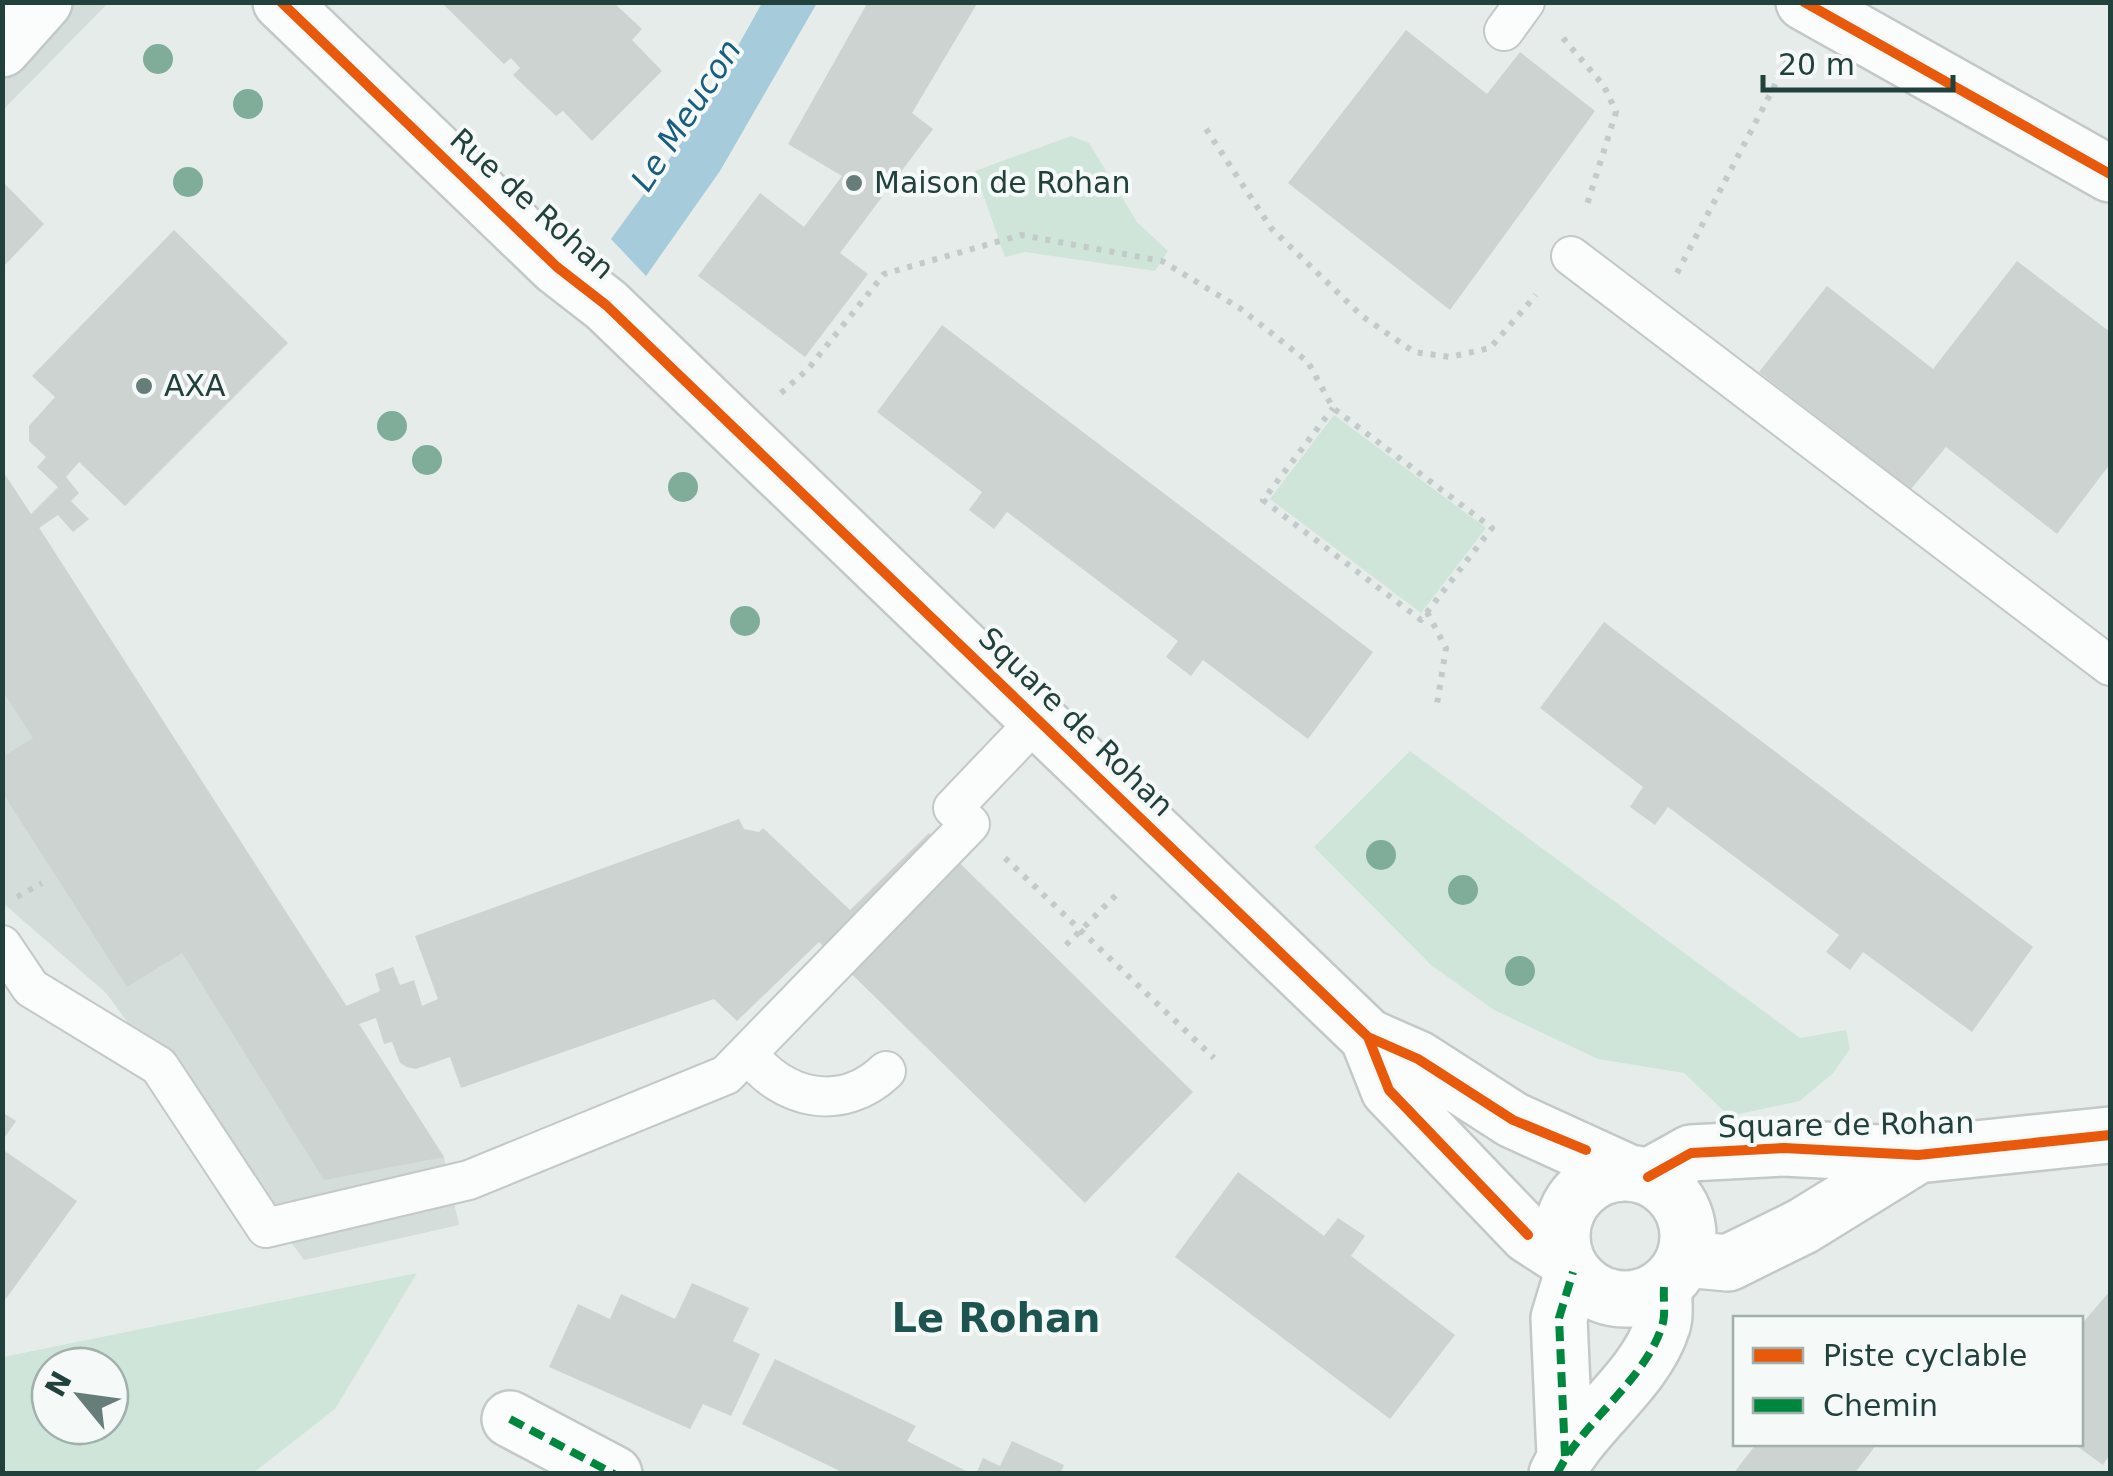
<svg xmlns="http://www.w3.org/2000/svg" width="2113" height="1476" font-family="'DejaVu Sans',sans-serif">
<rect width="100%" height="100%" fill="#e6ecea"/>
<path fill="#d4ddda" d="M3,3H108L3,110Z
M2,470L444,1157L459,1225L304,1260L106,993L3,903Z"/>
<path fill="#cfe5da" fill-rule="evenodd" d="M1071,136L1089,143L1137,222L1168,251L1155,271L1025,252L1005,257L975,171Z
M1334,415L1486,528L1421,613L1270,499Z
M1410,751L1800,1038L1846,1030L1850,1049L1833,1073L1800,1101L1729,1116L1684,1073L1598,1059L1494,1010L1431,965L1314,847Z
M417,1273L335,1409L253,1473H3V1357ZM50,1366H110V1426H50Z"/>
<path fill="#a6cbdb" d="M762,3H817L720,171L646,276L611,239L692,128Z"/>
<path fill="#cdd3d1" d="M441,2H613L642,29L632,40L662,71L592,141L563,111L556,116L513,75L520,68L511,58L504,64Z
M868,2H978L912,113L933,129L840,253L868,274L805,357L698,276L760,193L804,227L842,176L788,144Z
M1406,30L1487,94L1520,52L1595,111L1450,310L1288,183Z
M2,181L44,224L2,268Z
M174,230L288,343L125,506L79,462L66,477L79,493L71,501L89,519L73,532L58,515L39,528L346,1006L380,991L375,974L393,967L400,985L414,980L422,1006L438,999L415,936L739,819L744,829L759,832L763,828L850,910L929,833L1193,1092L1085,1203L819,942L737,1021L714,999L461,1088L450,1057L416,1069L407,1067L400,1063L392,1042L384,1044L376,1018L359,1024L444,1157L324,1180L182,953L127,987L2,792V757L33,738L2,690V470L31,514L58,487L37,467L46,457L29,441V426L55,397L32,376Z
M2017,261L2110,332V464L2057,534L1946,447L1911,489L1759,372L1827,286L1933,369Z
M942,325L1373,652L1308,739L1203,660L1191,676L1166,657L1178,641L1007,512L994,529L969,510L982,492L877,412Z
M1604,622L2033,947L1972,1032L1863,952L1850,970L1826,952L1839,935L1668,807L1655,825L1630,807L1643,787L1540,708Z
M2,1112L16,1121L2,1141Z
M2,1149L77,1201L2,1304Z
M1238,1172L1324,1236L1338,1218L1365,1236L1351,1256L1455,1335L1390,1419L1175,1257Z
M692,1283L749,1308L733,1341L760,1354L731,1416L703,1404L690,1429L549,1367L578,1304L610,1319L621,1294L675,1319Z
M2110,1291V1454L2103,1465L2074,1444H2080V1326Z
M775,1359L916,1426L907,1441L972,1474H846L742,1424Z
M1012,1441L1064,1465L1060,1474H976L983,1458L1000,1466Z
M1756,1444H1877L1854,1474H1733Z"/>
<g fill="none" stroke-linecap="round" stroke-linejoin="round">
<g stroke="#c3c9c7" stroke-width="42">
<path id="service" d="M1504,31L1525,2
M1571,256L2110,666
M2,945L31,988L159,1066L266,1228L469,1180L726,1075L970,824L953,808L1038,719
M748,1053C782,1100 842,1113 886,1071"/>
</g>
<g stroke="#c3c9c7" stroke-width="60">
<path id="minor" d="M281,2L557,267L606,305L1368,1037L1418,1059L1513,1120L1629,1173
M1804,2L2110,174
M1368,1037L1389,1090L1528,1235L1565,1259
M1562 1236a63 63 0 1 1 126 0a63 63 0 1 1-126 0Z
M1648,1177L1691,1153L1784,1148L1918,1155L2110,1135
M1685,1259L1728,1263L1803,1226L1918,1155
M510,1419L614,1474
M1565,1456L1559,1318L1573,1272
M1557,1474C1580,1424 1645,1381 1662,1326C1666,1315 1663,1298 1664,1287"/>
</g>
<g stroke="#c2c9c8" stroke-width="60">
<path id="secondary" d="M2,49L44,2"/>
</g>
<path stroke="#c2cbca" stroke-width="6" stroke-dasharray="5 8" stroke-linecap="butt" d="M1563,38L1604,86L1616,112L1586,208
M1206,129L1271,228L1362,316L1414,352L1450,357L1490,348L1536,295
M1677,273L1787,62
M781,393L808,369L884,274L1021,235L1162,261L1241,309L1308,362L1333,408L1492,528L1421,620L1263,500L1333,408
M1427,612L1446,648L1437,704
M1005,858L1214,1058
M17,897L42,883
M1066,945L1121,890"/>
<use href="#service" stroke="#fbfcfc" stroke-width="38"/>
<use href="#minor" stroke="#fbfcfc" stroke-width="55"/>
<use href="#secondary" stroke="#fbfcfc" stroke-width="55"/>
<path stroke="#00873e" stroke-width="8" stroke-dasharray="15 8" stroke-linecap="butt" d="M510,1419L614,1474
M1565,1456L1559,1318L1573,1272
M1557,1474C1580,1424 1645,1381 1662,1326C1666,1315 1663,1298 1664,1287"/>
<g stroke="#f5faf8" stroke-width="16">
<path id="cycleway" d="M281,2L557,267L606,305L1368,1037L1418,1059L1513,1120L1586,1150
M1804,2L2110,174
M1368,1037L1389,1090L1528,1235
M1648,1177L1691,1153L1784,1148L1918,1155L2110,1135"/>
</g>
<use href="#cycleway" stroke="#e8590c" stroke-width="10"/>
</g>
<g fill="#7fad99">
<circle cx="158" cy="59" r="15"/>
<circle cx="248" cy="104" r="15"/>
<circle cx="188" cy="182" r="15"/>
<circle cx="392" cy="426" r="15"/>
<circle cx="427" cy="460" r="15"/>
<circle cx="683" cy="487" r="15"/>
<circle cx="745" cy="621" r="15"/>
<circle cx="1381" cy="855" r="15"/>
<circle cx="1463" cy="890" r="15"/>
<circle cx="1520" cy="971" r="15"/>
</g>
<g fill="#677d7a" stroke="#f5faf8" stroke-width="4">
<circle cx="854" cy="183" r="10"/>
<circle cx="144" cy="386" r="10"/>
</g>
<g text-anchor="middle" stroke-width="8" stroke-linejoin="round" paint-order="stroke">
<g font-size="30" fill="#22413d" stroke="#f5faf8" text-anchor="start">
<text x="874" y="193">Maison de Rohan</text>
<text x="164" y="396">AXA</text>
</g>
<g font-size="30" fill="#22413d" stroke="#f5faf8">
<text transform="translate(532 204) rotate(42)" y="10">Rue de Rohan</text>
<text transform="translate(1076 722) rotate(44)" y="10">Square de Rohan</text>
<text transform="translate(1846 1125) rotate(-1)" y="10">Square de Rohan</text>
</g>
<g font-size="32" font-style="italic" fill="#195e80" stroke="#f5faf8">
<text transform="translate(686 115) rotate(-57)" y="11">Le Meucon</text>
</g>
<g font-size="40" font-weight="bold" fill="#1d5450" stroke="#f5faf8">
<text x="996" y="1332">Le Rohan</text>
</g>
</g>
<rect width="2113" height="1476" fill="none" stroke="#22413d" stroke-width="10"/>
<rect x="1733" y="1316" width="350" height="130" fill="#f5faf8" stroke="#a1b0ad" stroke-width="2.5"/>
<rect x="1753" y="1348" width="50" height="15" fill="#e8590c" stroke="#a1b0ad" stroke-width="2.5"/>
<text x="1823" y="1366" font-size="30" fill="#22413d">Piste cyclable</text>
<rect x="1753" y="1398" width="50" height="15" fill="#00873e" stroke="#a1b0ad" stroke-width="2.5"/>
<text x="1823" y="1416" font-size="30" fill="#22413d">Chemin</text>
<g transform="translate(80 1396) rotate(299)"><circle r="48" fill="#f5faf8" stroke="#a1b0ad" stroke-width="2.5"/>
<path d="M0-8L18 38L0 25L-18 38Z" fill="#677d7a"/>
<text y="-15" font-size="28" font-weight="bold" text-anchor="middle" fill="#22413d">N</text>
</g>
<path d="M1763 75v15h190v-15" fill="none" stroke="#22413d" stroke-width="5"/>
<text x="1778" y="75" font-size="30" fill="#22413d" stroke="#f5faf8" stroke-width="8" paint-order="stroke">20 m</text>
</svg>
